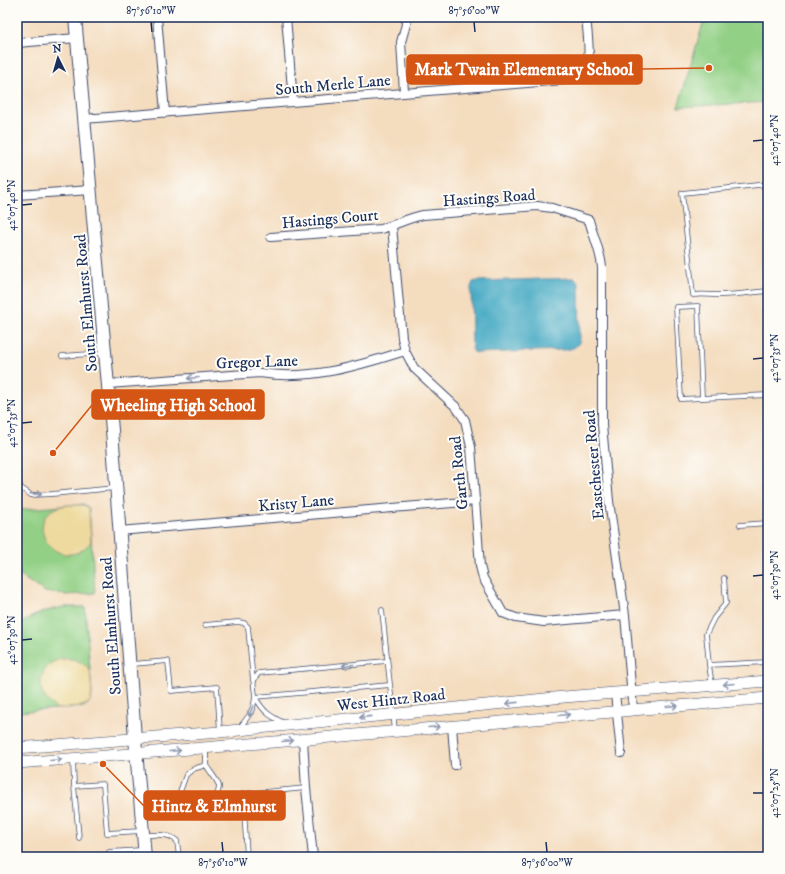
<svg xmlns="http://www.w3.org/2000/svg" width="785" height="874" font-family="'IM FELL DW Pica',serif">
<rect width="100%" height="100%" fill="#fdfcf7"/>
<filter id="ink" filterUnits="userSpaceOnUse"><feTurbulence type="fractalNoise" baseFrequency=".025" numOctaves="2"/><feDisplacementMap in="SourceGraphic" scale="8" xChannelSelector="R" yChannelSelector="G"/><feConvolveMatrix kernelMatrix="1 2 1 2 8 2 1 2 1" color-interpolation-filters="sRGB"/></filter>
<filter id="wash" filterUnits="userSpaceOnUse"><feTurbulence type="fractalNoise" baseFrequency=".012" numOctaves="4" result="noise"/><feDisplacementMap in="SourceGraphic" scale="16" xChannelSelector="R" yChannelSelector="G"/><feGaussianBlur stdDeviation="0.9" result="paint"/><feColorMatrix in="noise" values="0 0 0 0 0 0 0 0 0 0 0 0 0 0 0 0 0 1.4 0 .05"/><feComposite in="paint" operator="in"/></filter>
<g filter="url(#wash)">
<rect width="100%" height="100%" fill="#f4dcbe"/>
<path fill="#92d085" stroke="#568072" d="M705,17H768V102L678,107Z
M84,504L89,508L95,593L66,595L45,592L22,577L17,567V510Z
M64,607H85L92,694C91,701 89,704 83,707L17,712V627C30,615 47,610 64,607Z"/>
<path fill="#eeda9e" stroke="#84847e" d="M84,505L89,508L91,542C87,546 83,550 79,552C47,565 26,517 59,507C66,504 76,505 84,505Z
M60,659C74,658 79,660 90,669C93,707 96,706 57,709C51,704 45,699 42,692C39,684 42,671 49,665C51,662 56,661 60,659Z"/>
<path fill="#43a8c3" stroke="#2f6c90" d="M573,278L578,281L579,285L580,340C577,348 572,349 564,350L477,353L473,352L472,348L471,287L473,282L477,281Z"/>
</g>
<g filter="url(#ink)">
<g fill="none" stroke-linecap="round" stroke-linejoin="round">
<g stroke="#3c496c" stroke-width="5.5">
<path id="service" d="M768,184L682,193L693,295C702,294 709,295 718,295C735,295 751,293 768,291
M62,356L105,353
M702,398L698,306L676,307L681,399L768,395
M17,467L19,483L21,488L31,495L52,494L115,488
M740,525L768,523
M382,610L395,731
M205,625L238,622L244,623L248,627L253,681
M132,664L168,661L171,691L217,687L220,731
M709,665L706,634L714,618L726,603L724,578
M712,685L709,665L768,662
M284,723C268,715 264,712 255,697L390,685
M239,728C247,719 254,710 255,697C255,686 250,683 259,673L386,661
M73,759L74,786L103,784L107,833L141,831
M74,786L79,838
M167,810C187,814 206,820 216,798C217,795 219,790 219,786C217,779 209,771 206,765
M142,813L167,810L177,800L186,775L193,769L206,765V749
M145,835C157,835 169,833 177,841L179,857
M109,852L142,850
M247,857L243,794L306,788"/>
</g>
<g stroke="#3c496c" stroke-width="10">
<path id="minor" d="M157,17L165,113
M286,17L293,101
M17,43L77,38
M404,92L401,42L408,17
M84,119L564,80C570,79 578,78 583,74C593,65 587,30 586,17
M17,195L91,190
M392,226L402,338L405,351L414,368L456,407L465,420L471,447L480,566L483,578L503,613L516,618L544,622L625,615
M271,237L381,229C395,225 408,218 423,215L537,206L552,208L589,220C593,236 601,251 602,268V425L609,501L625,615L633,709
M108,384L260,373C309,381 358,366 405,351
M119,531L476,501
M615,693L621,753
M452,726L455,765
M303,740L306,788L313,857"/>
</g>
<g stroke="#3c496c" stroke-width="12">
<path id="secondary" d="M17,748L220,732L564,697L768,681
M17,763C268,744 518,720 768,698"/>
</g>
<g stroke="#3c496c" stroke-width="14">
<path id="primary" d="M75,17L112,430L135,738L145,857"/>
</g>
<use href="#service" stroke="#fff" stroke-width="4"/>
<use href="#minor" stroke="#fff" stroke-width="8"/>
<use href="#secondary" stroke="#fff" stroke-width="11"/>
<use href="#primary" stroke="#fff" stroke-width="12"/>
</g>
<defs><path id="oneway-shaft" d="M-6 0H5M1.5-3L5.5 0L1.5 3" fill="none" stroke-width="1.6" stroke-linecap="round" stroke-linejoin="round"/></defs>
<g stroke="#8d97ae">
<use href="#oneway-shaft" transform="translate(193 378) rotate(175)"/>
<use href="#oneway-shaft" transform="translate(36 494) rotate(4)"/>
<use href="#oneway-shaft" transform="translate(348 665) rotate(175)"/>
<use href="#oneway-shaft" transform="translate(729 684) rotate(175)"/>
<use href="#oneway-shaft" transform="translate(512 703) rotate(174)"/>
<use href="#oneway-shaft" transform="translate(672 706) rotate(-5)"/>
<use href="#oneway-shaft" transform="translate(251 711) rotate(112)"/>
<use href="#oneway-shaft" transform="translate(564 715) rotate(-5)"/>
<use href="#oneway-shaft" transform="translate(365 717) rotate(174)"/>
<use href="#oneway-shaft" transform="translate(434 727) rotate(-5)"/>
<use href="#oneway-shaft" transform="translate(288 741) rotate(-5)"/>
<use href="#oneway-shaft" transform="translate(175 751) rotate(-5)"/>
<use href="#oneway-shaft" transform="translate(56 760) rotate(-5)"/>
</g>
</g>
<path fill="none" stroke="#1b2f5e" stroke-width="1.5" d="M151,22L152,32M474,22L475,32M753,141L763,140M22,205L32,204M753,359L763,358M22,423L32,422M753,576L763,575M22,640L32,639M753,793H763M222,842L223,852M546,842L547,852"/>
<g text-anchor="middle" stroke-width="4" stroke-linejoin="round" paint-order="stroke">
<g font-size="16" fill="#1b2f5e" stroke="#fdfcf7">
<text transform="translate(333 84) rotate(-5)" y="6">South Merle Lane</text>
<text transform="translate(489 197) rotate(-4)" y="6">Hastings Road</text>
<text transform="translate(330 218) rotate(-5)" y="6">Hastings Court</text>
<text transform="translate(85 303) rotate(-95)" y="6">South Elmhurst Road</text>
<text transform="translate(257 361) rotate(-2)" y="6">Gregor Lane</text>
<text transform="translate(593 465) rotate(-95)" y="6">Eastchester Road</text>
<text transform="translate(458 473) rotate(-96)" y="6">Garth Road</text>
<text transform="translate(296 502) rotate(-5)" y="6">Kristy Lane</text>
<text transform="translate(110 626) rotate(-94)" y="6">South Elmhurst Road</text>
<text transform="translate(391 699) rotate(-6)" y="6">West Hintz Road</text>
</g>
</g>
<path fill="none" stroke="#d45514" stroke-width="1.5" d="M709 68L642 69M53 453L92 405M103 764L144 806"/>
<g fill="#d45514" stroke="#fdfcf7" stroke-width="1.5">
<circle cx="709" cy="68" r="4"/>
<circle cx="53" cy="453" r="4"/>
<circle cx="103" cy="764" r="4"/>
</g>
<g fill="#d45514" stroke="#d45514" stroke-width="1.5">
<rect x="407" y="55" width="235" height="29" rx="4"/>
<rect x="92" y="390" width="172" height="29" rx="4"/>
<rect x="144" y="791" width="141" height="29" rx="4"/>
</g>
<g font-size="17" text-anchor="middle" font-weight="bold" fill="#fff">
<text x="524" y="75">Mark Twain Elementary School</text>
<text x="178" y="411">Wheeling High School</text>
<text x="214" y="812">Hintz &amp; Elmhurst</text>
</g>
<rect width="785" height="874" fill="none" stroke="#fdfcf7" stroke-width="44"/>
<g transform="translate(58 58) rotate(355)" stroke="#fdfcf7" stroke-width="3" paint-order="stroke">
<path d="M0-3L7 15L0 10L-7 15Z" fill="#1b2f5e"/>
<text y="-6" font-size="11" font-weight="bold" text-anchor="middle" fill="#1b2f5e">N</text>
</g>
<rect x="22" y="22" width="741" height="830" fill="none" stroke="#1b2f5e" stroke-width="1.5"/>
<g font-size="10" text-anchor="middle" fill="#1b2f5e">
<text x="151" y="14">87°56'10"W</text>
<text x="474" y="14">87°56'00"W</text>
<text transform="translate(774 140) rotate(-90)" y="4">42°07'40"N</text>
<text transform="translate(11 205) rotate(-90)" y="4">42°07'40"N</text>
<text transform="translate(774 358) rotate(-90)" y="4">42°07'35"N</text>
<text transform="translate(11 423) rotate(-90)" y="4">42°07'35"N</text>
<text transform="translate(774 575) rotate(-90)" y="4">42°07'30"N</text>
<text transform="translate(11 640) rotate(-90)" y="4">42°07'30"N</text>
<text transform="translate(774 793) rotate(-90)" y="4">42°07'25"N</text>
<text x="223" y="866">87°56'10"W</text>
<text x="547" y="866">87°56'00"W</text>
</g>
</svg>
